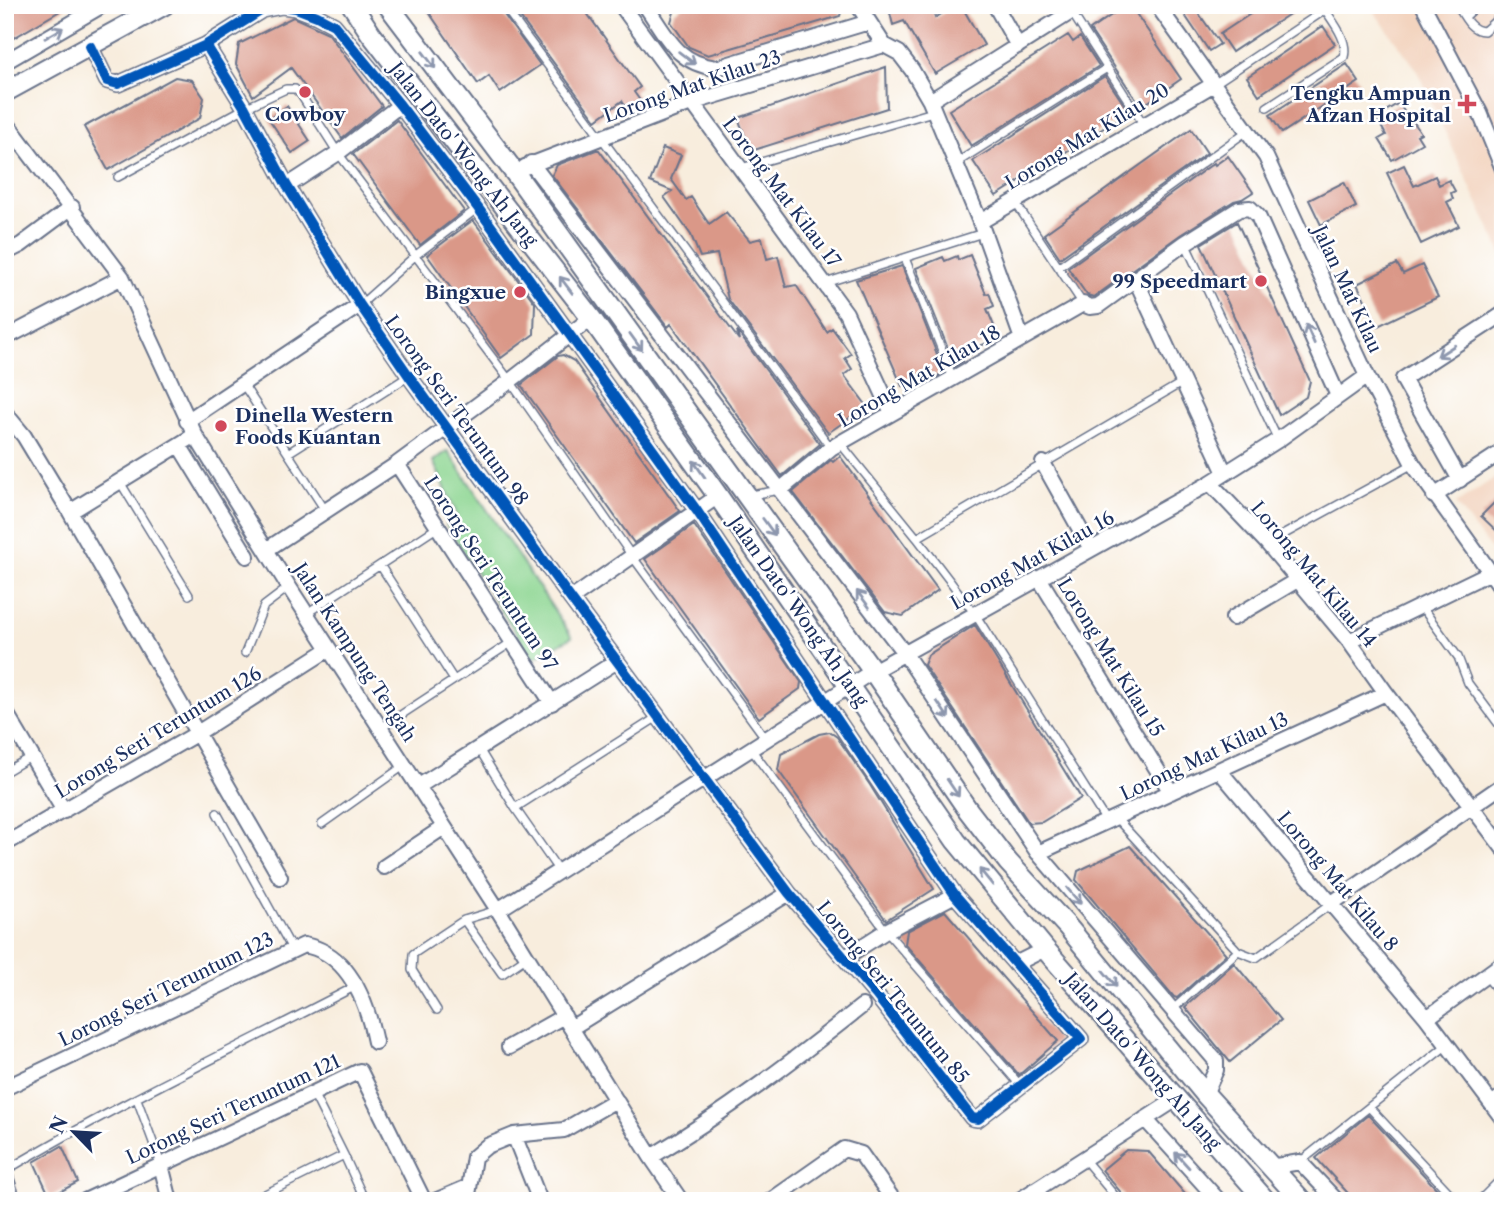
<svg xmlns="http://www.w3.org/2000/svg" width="1508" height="1206" font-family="'Libre Caslon Text',serif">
<rect width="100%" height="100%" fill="#fff"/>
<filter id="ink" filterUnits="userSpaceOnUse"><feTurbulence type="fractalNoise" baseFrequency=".0143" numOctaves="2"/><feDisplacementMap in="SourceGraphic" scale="14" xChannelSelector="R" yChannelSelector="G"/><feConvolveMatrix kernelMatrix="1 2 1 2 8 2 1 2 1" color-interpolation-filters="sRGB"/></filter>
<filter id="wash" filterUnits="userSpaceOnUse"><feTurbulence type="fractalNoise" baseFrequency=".00686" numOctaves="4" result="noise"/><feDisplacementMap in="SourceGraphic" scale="28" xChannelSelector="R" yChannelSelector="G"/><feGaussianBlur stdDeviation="1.57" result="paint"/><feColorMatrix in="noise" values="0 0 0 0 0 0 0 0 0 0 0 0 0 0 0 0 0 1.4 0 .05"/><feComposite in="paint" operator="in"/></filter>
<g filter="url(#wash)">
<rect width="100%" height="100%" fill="#f8eddd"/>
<path fill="#f3d4bf" d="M1369,5H1503V257L1415,67Z
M1503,472V566L1456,504Z"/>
<path fill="#8cd591" stroke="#548278" stroke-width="2" d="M448,451L572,637L533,659L446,525L457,515L433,461Z"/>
<g id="blocks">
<path fill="#da9888" d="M5,5H70L5,43Z
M424,5H497L540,65L500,93L489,76L478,84Z
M511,5H581L640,87L634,92L641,102L628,111L622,101L596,120Z
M684,5H843L840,16L708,55L689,47L671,22L674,12Z
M888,5H931L935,18L956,5H961L984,45L935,74L904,21L893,25Z
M1126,5H1130L1181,79L1141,107L1090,30Z
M1178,5H1193L1220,44L1209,51Z
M1264,5H1303L1232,52L1220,34Z
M293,17L328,33L382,106L342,138L291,68L253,96L236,64L239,44Z
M1323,26L1335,44L1259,95L1247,77Z
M1068,35L1073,42L1080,37L1099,66L971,146L949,110Z
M1347,64L1359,82L1282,133L1270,115Z
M886,67L887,108L751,151L738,118Z
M1105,76L1129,112L996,196L973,161Z
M175,77L192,80L204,98L200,118L108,170L84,127Z
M1399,103L1410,122L1413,121L1421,133L1417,135L1422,143L1392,160L1379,139L1386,135L1376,117Z
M287,106L310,141L292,153L269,119Z
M397,120L464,211L420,245L353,154Z
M1191,129L1207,153L1060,258L1044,234Z
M663,148L681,155L671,179L686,200L691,197L709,224L726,212L750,241L762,238L767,259L778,256L786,287L796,285L827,332L832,328L851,354L845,358L852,369L844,375L867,406L828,433L728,299L717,254L700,257L691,235L664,197L672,191L650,182Z
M596,150H599L739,340L737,331L820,444L782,476L671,324L668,327L552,175L557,165Z
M1228,156L1253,192L1242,199L1234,201L1180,235L1094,297L1087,295L1068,268L1214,163L1215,165Z
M1404,165L1414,186L1435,176L1439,185L1449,180L1455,191L1451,193L1453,199L1447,202L1459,226L1421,244L1387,173Z
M1344,182L1356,207L1321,225L1309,200Z
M473,220L535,303L534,334L501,358L427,255Z
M1237,222L1310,381L1306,397L1279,415L1201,244Z
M970,255L986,294L989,293L994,306L987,309L999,338L968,351L970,355L962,358L963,361L955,366L916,268L943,257L945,261L957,256L958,260Z
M1397,264L1403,274L1422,265L1438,297L1378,326L1357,284Z
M902,266L944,372L936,377L935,374L902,386L856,280Z
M563,355L574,361L680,511L634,543L521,385L558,356Z
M840,456L938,590L903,616L885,612L793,492L831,460L833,462Z
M1503,494V537L1481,516Z
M694,525L801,682L800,689L759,718L645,559Z
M975,625L1081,798L1042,822L1029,823L924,665L928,655Z
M830,732L837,737L870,785L934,889L886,920L778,770L781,754L819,734Z
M1130,846L1226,954L1177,998L1174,997L1076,880L1078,871Z
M945,911L1058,1041L1019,1075L905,944L907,931Z
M1234,963L1281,1020L1230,1062L1185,1007Z
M1368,1115L1448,1201H1355L1316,1158Z
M62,1146L78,1182L50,1197L34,1162Z
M1126,1150L1148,1151L1191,1201H1128L1102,1170Z"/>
</g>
</g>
<g filter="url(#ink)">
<use href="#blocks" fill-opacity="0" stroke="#68728a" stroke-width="2"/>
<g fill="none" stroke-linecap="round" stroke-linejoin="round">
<g stroke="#68728a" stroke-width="10">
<path id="lane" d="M503,5L831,448
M1067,5L1144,125
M1457,5C1464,16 1470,31 1484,31L1503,14
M1465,17L1478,5
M1214,84L1325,10
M1267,107L1344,57C1349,39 1331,20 1322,5
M956,163L1107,68
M741,168L933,112
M118,177L245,108L286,89H295L301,95L338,153L510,381L632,556L766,739
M1015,202L1083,304
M1185,243L1278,440
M905,258L953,378
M1059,267L1247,131
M825,283L983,233
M360,305L416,255L478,208
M243,384L325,510
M840,443L917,538L975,614L1106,821
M288,453L409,376
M120,482L189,595
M751,495L780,490
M917,538L1183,382
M1268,543L1413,464
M380,565L454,680
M1421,606L1458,657L1468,683L1503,730
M307,613L438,527
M245,653L264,606L289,587
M381,728L512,642
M479,749L515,808L559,871
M751,749L886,931L1020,1085
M5,772L32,756
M515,808L659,716
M217,813L292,949
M1116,818L1238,951L1256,958L1331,904
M322,824L405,765
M464,920L502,974L527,957
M1486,976L1503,997
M437,1010L412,970L413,954L464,920L497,910
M1172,1010L1238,951
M137,1099L161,1164
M1490,1101L1503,1091
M1369,1107L1457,1201
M344,1155L365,1201
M1084,1159L1119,1201
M1300,1162L1447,1045
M5,1171C119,1103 239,1047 356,986
M251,1201L344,1155L313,1093
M1479,1201L1503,1177"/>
</g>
<g stroke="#68728a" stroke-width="18">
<path id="street" d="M621,5L846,313L892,413
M645,5C667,36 676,63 716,68L869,22
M858,5L884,45L899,53L912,70L930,101L980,222L1022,339
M995,5L1018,46
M1157,5L1266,157L1367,376L1413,464L1503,590
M1423,5L1480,113L1503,169
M90,46L107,81L118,84L206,45L262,10L282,6L296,8L317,16L334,25L400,105L478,208L697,511L955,895L1081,1039L978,1119L972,1118L876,995L789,893L571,599L409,376L360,305L287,186L245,108L206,45
M5,62L103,5
M930,101L1082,5
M5,121L122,277L195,435L289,587L498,910L651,1157L681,1201
M531,163L905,654L1038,853L1216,1061V1070L1205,1094
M525,167L691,103L884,45
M287,186L338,153L400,105
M980,222L1214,84
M5,253L21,245L72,207
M1135,278L1225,473
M5,338L122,277
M5,413L24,436L70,512L280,877
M187,421L360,305
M179,445L247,556
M1043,463L1091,549
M397,464L552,703
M1460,480L1403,379L1503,314
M1210,483L1267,543L1349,641L1386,693L1503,848
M780,490L831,448L1083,304L1090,307L1098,306L1185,243L1239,209L1250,208L1258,216L1338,396
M1434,496L1503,451
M70,512L195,435
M266,550L397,464L510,381L591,318
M1039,578L1171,792
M571,599L718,496
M1233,618L1299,579
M1349,641L1489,573
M5,711L64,811
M1219,770L1427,1018L1503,1119
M419,786L617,661
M5,844L196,734L329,649
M1038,853L1386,693
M384,867L444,827
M1332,903L1503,785
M498,910L873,671L1210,483L1278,440L1367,376
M844,958L886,931L955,895
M1015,964L1045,949
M1427,1018L1503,963
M571,1028L789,893
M509,1047L564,1016
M5,1088L304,945C349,953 367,1003 375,1042
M1145,1119L1219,1201
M514,1135L540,1201
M651,1157C726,1112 794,1060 862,1006
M161,1165L170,1201
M1270,1167L1300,1162L1337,1201
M5,1176L13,1201
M1034,1190L1044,1201
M85,1201L360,1071L424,1201
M435,1201L468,1187
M467,1201L474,1157L487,1146L514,1135L564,1130L616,1100
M770,1201L844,1149L861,1154L894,1201
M1018,1201L1175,1100"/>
</g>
<g stroke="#68728a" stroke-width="23">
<path id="secondary" d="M352,5L371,34L591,318L718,496L956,841L1045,949L1266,1201
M388,5L515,173L747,496L873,671L968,810L1008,862L1067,926L1205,1094L1302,1201
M5,92L164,5"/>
</g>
<use href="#lane" stroke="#fff" stroke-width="7"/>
<use href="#street" stroke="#fff" stroke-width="14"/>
<use href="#secondary" stroke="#fff" stroke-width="19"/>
<g stroke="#fff" stroke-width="15">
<path id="cycleway" d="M90,46L107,81L118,84L206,45L262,10L282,6L296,8L317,16L334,25L400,105L478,208L697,511L955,895L1081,1039L978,1119L972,1118L876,995L789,893L571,599L409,376L360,305L287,186L245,108L206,45"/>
</g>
<use href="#cycleway" stroke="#0057b8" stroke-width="10"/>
</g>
<defs><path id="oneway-shaft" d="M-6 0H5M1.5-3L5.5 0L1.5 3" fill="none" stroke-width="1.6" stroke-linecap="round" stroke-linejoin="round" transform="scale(1.75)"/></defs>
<g stroke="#8d97ae">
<use href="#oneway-shaft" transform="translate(54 33) rotate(-30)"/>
<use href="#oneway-shaft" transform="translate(687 58) rotate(37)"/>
<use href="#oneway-shaft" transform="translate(429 60) rotate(53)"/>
<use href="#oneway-shaft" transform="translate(566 285) rotate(-127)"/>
<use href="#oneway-shaft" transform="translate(1310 334) rotate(-114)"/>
<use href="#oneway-shaft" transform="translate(636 342) rotate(54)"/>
<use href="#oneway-shaft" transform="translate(1446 351) rotate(147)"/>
<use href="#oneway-shaft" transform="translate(699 469) rotate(-125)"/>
<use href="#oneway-shaft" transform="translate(769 527) rotate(54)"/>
<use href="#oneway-shaft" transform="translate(863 599) rotate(-127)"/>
<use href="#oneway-shaft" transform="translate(943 710) rotate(56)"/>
<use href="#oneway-shaft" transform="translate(953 788) rotate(56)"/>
<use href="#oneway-shaft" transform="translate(986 877) rotate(-129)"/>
<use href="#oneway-shaft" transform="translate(1074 896) rotate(49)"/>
<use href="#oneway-shaft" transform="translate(1110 979) rotate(50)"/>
<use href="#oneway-shaft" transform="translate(1182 1160) rotate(-132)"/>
</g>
</g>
<g fill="#d1495b" stroke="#fff" stroke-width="2.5">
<circle cx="305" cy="92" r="7"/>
<path d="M1463.5 93.5h7v7h7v7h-7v7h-7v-7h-7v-7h7z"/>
<circle cx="1261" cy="281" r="7"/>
<circle cx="520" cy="292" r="7"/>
<circle cx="221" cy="426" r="7"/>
</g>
<g text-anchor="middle" stroke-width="5" stroke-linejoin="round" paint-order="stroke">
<g font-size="19" fill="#1b2f5e" stroke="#fff">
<text transform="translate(692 86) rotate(-19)" y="7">Lorong Mat Kilau 23</text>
<text transform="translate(1087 136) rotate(-31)" y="7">Lorong Mat Kilau 20</text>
<text transform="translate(464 154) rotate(52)" y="7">Jalan Dato' Wong Ah Jang</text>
<text transform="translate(782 192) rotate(53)" y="7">Lorong Mat Kilau 17</text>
<text transform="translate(1348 289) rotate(65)" y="7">Jalan Mat Kilau</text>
<text transform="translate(919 376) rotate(-30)" y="7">Lorong Mat Kilau 18</text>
<text transform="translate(457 410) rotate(54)" y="7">Lorong Seri Teruntum 98</text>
<text transform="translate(1032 560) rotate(-29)" y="7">Lorong Mat Kilau 16</text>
<text transform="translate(491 573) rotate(57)" y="7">Lorong Seri Teruntum 97</text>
<text transform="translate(1314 574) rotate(50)" y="7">Lorong Mat Kilau 14</text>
<text transform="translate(799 611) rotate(55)" y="7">Jalan Dato' Wong Ah Jang</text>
<text transform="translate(355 652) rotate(57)" y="7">Jalan Kampung Tengah</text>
<text transform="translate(1111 657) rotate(58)" y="7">Lorong Mat Kilau 15</text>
<text transform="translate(158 732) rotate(-31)" y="7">Lorong Seri Teruntum 126</text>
<text transform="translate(1204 756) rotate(-25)" y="7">Lorong Mat Kilau 13</text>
<text transform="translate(1338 881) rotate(50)" y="7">Lorong Mat Kilau 8</text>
<text transform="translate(166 989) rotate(-26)" y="7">Lorong Seri Teruntum 123</text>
<text transform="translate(893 992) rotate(51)" y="7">Lorong Seri Teruntum 85</text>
<text transform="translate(1143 1061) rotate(49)" y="7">Jalan Dato' Wong Ah Jang</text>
<text transform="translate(233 1109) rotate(-25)" y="7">Lorong Seri Teruntum 121</text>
</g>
<g font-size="19" font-weight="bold" fill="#1b2f5e" stroke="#fff" text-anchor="end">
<text x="1451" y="100">Tengku Ampuan<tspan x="1451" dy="22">Afzan Hospital</tspan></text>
<text x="305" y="121" text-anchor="middle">Cowboy</text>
<text x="1247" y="288">99 Speedmart</text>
<text x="506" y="299">Bingxue</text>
<text x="235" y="422" text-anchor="start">Dinella Western<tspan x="235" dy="22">Foods Kuantan</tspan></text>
</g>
</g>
<rect width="1508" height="1206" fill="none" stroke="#fff" stroke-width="28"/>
<g transform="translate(74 1132) rotate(295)" stroke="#ffffff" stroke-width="5" paint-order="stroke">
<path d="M0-5L12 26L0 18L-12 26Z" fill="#1b2f5e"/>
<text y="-10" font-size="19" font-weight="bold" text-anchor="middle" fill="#1b2f5e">N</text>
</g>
</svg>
